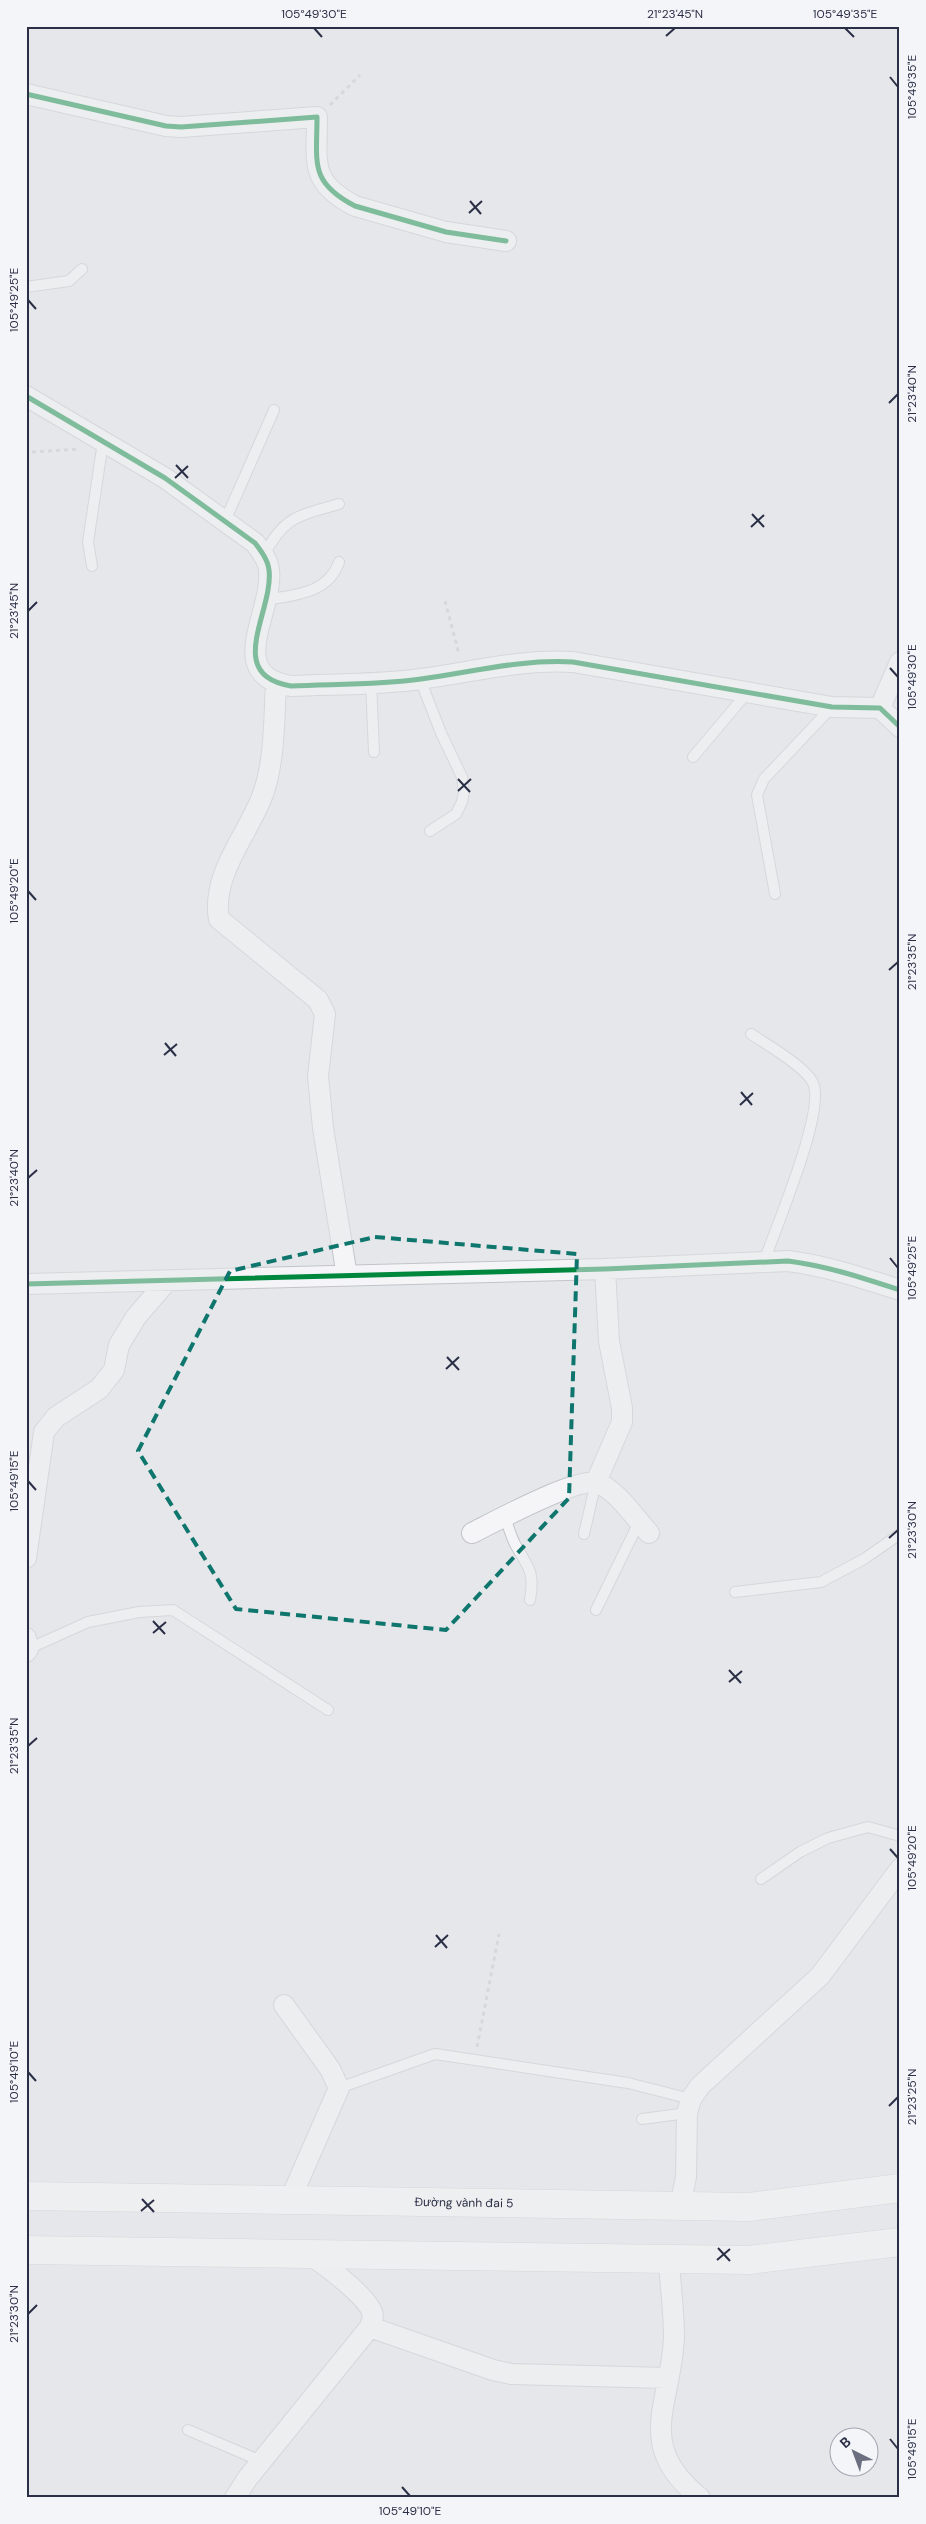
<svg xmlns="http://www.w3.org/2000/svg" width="926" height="2524" font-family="'DM Sans',sans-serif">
<rect width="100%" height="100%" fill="#e5e7ea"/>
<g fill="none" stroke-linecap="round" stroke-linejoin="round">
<g stroke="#c2c4c8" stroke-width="12">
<path id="lane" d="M26,287L69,281L82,269
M225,521L274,410
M264,555C285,515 299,516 339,504
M92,566L88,542L103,442
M265,600C294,595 328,594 339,562
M420,679L441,733L462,777L464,792L462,802L456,814L430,831
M371,682L374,752
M693,757L747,693
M775,894L757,795L764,779L832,707
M751,1034C766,1044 806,1067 813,1083C826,1111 775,1229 764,1262
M505,1517C508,1526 511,1536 515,1544C528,1568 535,1570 530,1600
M584,1534L596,1482
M735,1592L821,1582L864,1559L900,1534
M596,1610L639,1522
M28,1649L88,1622L139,1612L173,1610L328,1710
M761,1879L800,1852L828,1838L868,1827L900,1836
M339,2088L435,2054L628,2083L691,2099
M642,2119L687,2113
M188,2430L261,2461"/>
</g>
<g stroke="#c2c4c8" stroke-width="22">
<path id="street" d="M26,94L166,126L181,127L317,117C317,163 309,182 355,206L446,232L506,241
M26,396L165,478L255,543C261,551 268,560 269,570C274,611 223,675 291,686C334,684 379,685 421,679C473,672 520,659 573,662L832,707L880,708L900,727
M276,683C274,719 275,760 263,794C248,835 211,874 219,919L318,1000L325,1014L318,1076L323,1128L347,1276
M880,708L900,662
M26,1284L605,1269L788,1261C827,1266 863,1278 900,1290
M596,1482L622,1422V1408L609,1341L605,1269
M472,1533C494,1522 577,1477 597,1483C615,1488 636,1519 649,1533
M26,1558L44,1432L56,1417L99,1389L114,1370L119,1345L136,1317L167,1281
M26,1638L28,1649L26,1652
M284,2005L330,2069L339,2088L290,2200
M680,2207L686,2177L687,2113L691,2099L700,2086L820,1976L900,1869
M669,2259C670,2284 674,2311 674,2336C672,2404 633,2444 700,2498
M370,2327L493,2370L511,2374L668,2378
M235,2498L247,2479L370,2327C371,2323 373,2318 373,2315C370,2298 321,2261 307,2254"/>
</g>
<g stroke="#c2c4c8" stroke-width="29">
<g id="secondary">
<path id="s1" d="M26,2196L749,2207L900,2188"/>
<path d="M26,2250L749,2260L900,2242"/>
</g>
</g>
<path stroke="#c4c5ca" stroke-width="3" stroke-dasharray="4 4" stroke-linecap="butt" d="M330,105L360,75
M32,452L79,449
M445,601L459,654
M477,2047L499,1934"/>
<use href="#lane" stroke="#f5f5f7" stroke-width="10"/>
<use href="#street" stroke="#f5f5f7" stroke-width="20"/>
<use href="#secondary" stroke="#f8f8f8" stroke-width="28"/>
<g stroke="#f4f5f9" stroke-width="8">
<path id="cycleway" d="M26,94L166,126L181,127L317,117C317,163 309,182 355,206L446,232L506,241
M26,396L165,478L255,543C261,551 268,560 269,570C274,611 223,675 291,686C334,684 379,685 421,679C473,672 520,659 573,662L832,707L880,708L900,727
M26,1284L605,1269L788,1261C827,1266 863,1278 900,1290"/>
</g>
<use href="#cycleway" stroke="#00873e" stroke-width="5"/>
</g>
<path d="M0 0H926V2524H0ZM375,1237L577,1254L569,1498L446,1630L236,1609L138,1451L230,1271Z" fill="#e5e7ea" fill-opacity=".55" fill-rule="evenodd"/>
<path fill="none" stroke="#0f766e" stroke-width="4" stroke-dasharray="10 6" stroke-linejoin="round" d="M375,1237L577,1254L569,1498L446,1630L236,1609L138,1451L230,1271Z"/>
<path fill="none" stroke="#2a2f46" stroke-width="2" d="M314,28L322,37M845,28L854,37M666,36L675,28M890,77L898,87M470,201L481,214M469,213L482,201M28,300L36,309M889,403L898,394M176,465L188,478M175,478L188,466M752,514L764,527M751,527L764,515M28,611L37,602M890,668L898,677M458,779L470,792M458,791L471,779M28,891L36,900M889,970L898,962M165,1043L176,1056M164,1055L177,1044M741,1092L752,1105M740,1105L753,1093M28,1178L37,1170M890,1258L898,1268M447,1357L459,1370M446,1369L459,1357M28,1481L36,1490M889,1538L898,1530M153,1621L165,1634M153,1633L166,1622M729,1670L741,1683M729,1682L742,1671M28,1746L37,1738M890,1849L898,1858M436,1935L447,1948M435,1947L448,1935M28,2072L36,2081M889,2106L898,2097M142,2199L154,2212M141,2211L154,2200M718,2248L730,2261M717,2260L730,2249M28,2314L37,2305M890,2439L898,2449M402,2487L410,2496"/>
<g text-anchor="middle" stroke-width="4" stroke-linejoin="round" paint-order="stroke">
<g font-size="12" fill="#2a2f46" stroke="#f4f5f9">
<text dy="4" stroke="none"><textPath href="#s1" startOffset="438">Đường vành đai 5</textPath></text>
</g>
</g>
<rect width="926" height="2524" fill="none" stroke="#f4f5f9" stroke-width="55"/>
<g transform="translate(854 2452) rotate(318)"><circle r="24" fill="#f4f5f9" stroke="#a3a6b1"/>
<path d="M0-4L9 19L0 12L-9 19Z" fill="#6b6f7f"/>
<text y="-8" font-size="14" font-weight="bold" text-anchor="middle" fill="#2a2f46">B</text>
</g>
<rect x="28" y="28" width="870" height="2468" fill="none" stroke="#2a2f46" stroke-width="2"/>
<g font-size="12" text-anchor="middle" fill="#2a2f46">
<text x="314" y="18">105°49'30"E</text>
<text x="675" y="18">21°23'45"N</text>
<text x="845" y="18">105°49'35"E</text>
<text transform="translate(912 87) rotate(-90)" y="4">105°49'35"E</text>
<text transform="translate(14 300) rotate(-90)" y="4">105°49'25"E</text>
<text transform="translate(912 394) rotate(-90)" y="4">21°23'40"N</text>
<text transform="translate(14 611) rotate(-90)" y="4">21°23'45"N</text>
<text transform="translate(912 677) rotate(-90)" y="4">105°49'30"E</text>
<text transform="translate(14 891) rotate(-90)" y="4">105°49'20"E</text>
<text transform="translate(912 962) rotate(-90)" y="4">21°23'35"N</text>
<text transform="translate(14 1178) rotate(-90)" y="4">21°23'40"N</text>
<text transform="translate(912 1268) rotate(-90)" y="4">105°49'25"E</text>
<text transform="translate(14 1481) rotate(-90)" y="4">105°49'15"E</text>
<text transform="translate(912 1530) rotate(-90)" y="4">21°23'30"N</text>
<text transform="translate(14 1746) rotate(-90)" y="4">21°23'35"N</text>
<text transform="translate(912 1858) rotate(-90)" y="4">105°49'20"E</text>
<text transform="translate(14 2072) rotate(-90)" y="4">105°49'10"E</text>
<text transform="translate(912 2097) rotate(-90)" y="4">21°23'25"N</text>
<text transform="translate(14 2314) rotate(-90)" y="4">21°23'30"N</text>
<text transform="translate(912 2449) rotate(-90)" y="4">105°49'15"E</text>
<text x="410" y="2515">105°49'10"E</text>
</g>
</svg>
